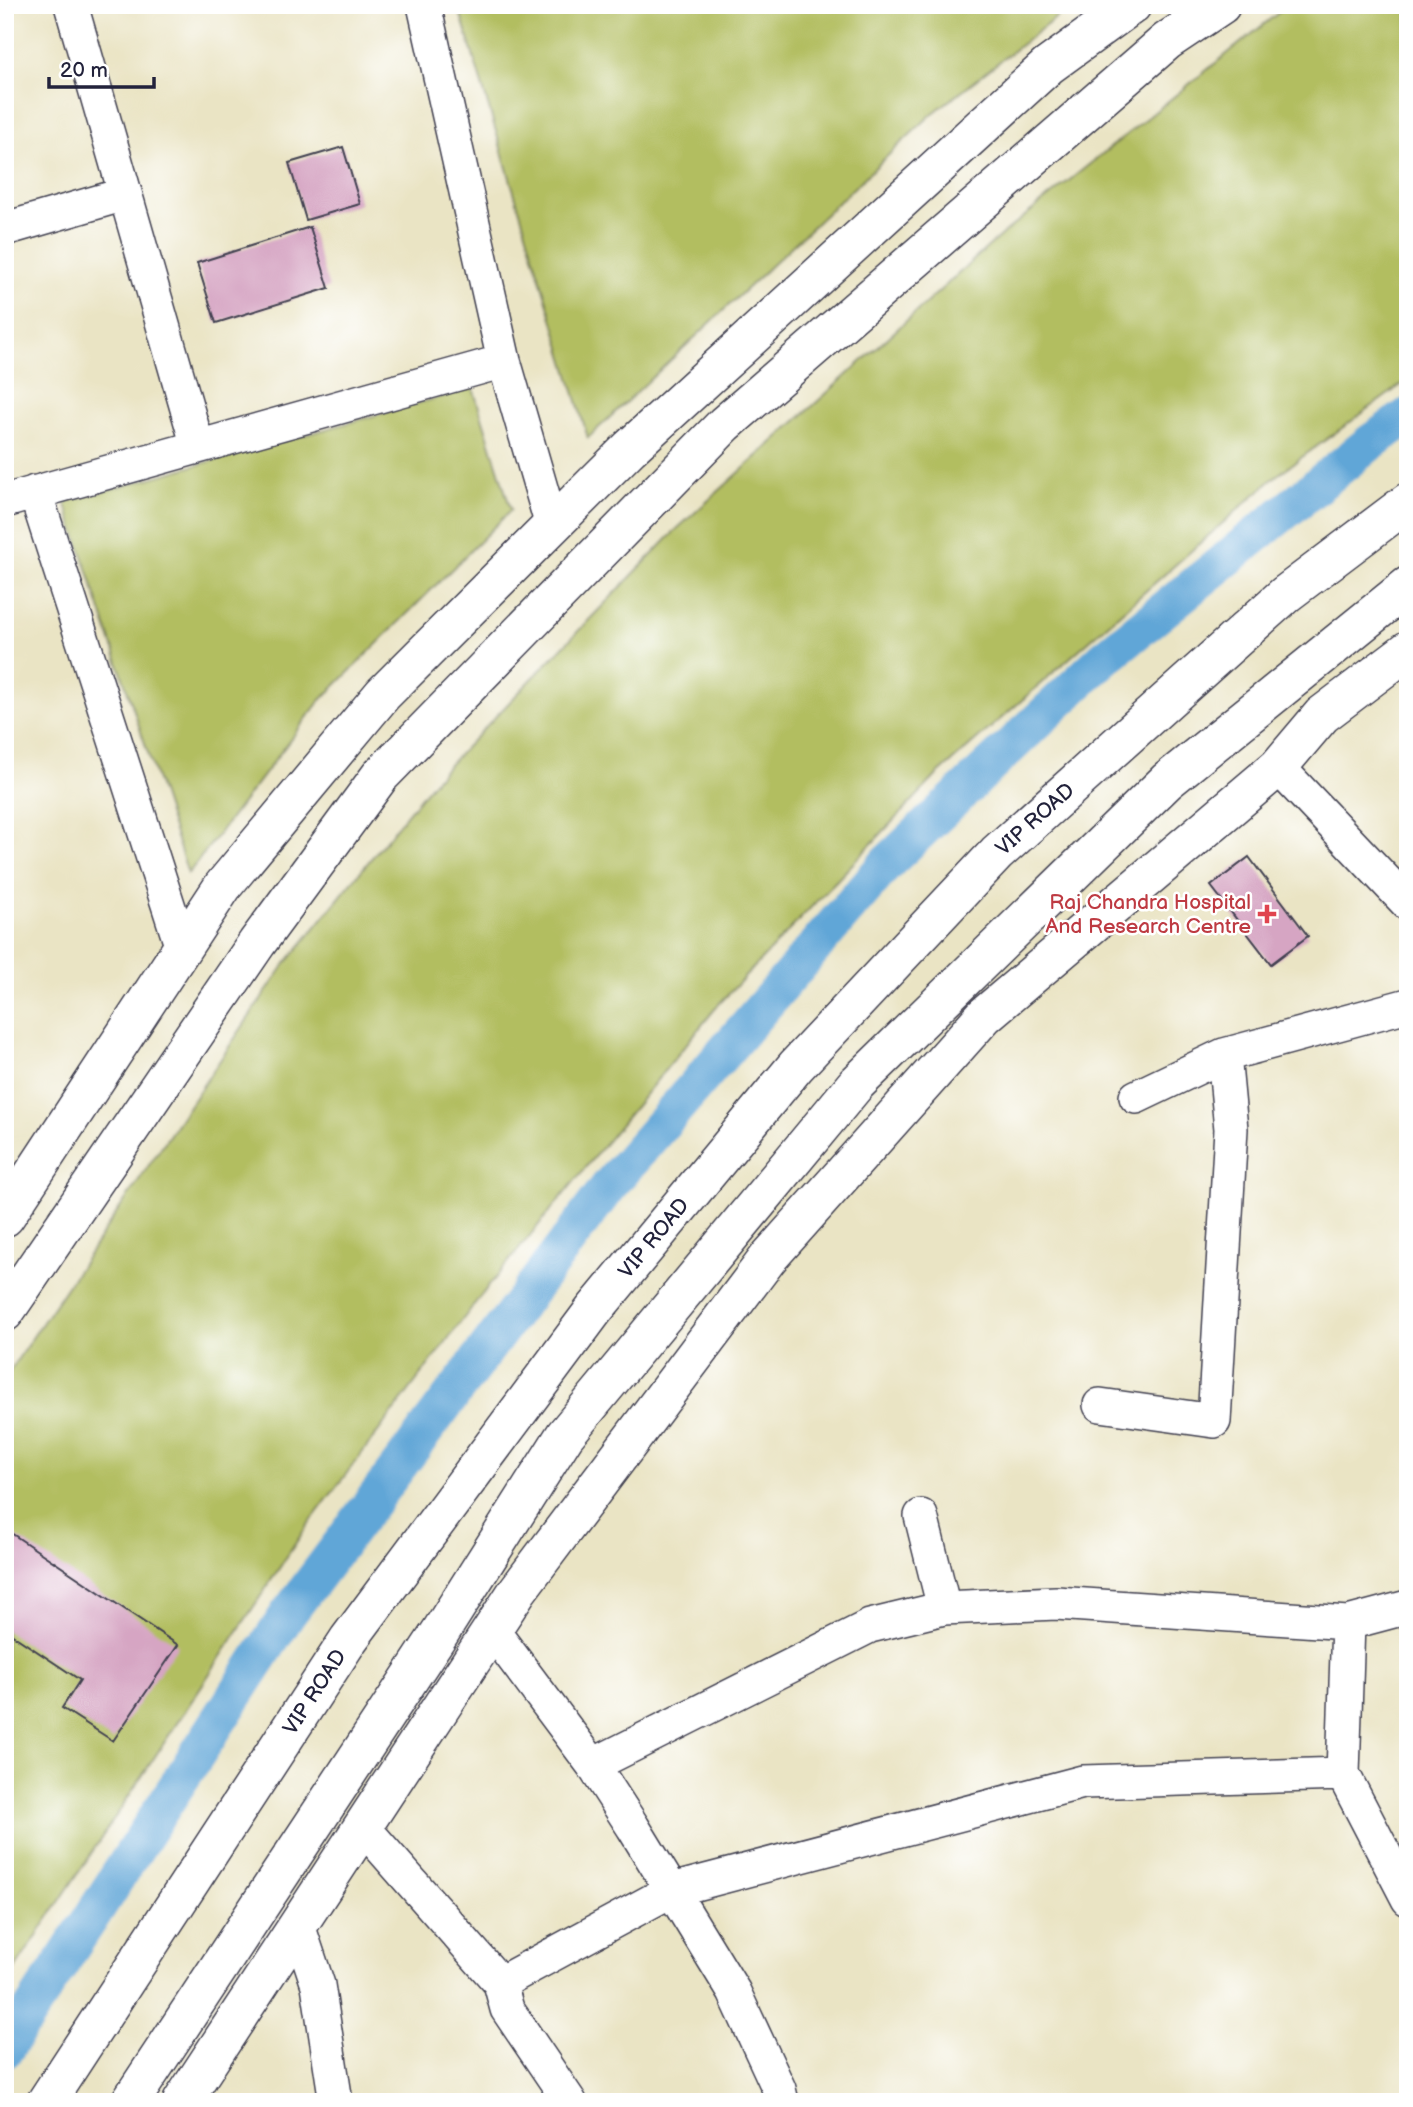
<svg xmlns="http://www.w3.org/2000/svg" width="1413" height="2107" font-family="'Balsamiq Sans',sans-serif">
<rect width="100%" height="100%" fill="#fff"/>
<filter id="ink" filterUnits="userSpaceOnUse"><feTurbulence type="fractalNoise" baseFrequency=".0143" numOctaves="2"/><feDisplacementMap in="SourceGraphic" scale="14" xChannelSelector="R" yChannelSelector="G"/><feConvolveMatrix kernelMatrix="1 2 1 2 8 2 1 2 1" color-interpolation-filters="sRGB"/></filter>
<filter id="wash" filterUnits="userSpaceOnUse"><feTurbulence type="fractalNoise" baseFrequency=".00686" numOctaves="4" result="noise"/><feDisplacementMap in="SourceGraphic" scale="28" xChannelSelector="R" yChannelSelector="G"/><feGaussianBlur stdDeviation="1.57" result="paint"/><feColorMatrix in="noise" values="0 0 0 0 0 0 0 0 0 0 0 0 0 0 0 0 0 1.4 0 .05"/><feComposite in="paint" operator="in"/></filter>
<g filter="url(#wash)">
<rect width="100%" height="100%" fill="#eae4c4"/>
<path fill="#b2be60" stroke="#6a704e" stroke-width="2" d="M458,5H1072L932,114L588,438Z
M1288,5H1408V380L1276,476L937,775L719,1004L479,1298L307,1526L5,1984V1378L283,967L438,776L678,528L1000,236Z
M473,388L511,510L319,702L188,874L65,502Z"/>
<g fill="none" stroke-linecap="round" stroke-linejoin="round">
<path stroke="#61a6d7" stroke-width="37" d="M5,2050L288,1614L608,1187L887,863L1103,659L1371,442L1408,416"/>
</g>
<g id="blocks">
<path fill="#d6a5c3" d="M343,147L360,204L306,220L289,163Z
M310,227L329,288L216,323L197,263Z
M1249,857L1308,936L1271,964L1211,886Z
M5,1529L178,1645L113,1741L62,1708L80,1680L5,1630Z"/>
</g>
</g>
<g filter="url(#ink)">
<use href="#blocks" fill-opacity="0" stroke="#403f50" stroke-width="2"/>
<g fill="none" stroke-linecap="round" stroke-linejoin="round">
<g stroke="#403f50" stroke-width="36">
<path id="minor" d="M71,5L198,447
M424,5L504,361L552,526
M5,229L125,194
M35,492L182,948
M5,501L504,361
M1278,767L1408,904
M1136,1097L1224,1055L1408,1005
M1100,1405L1214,1421L1231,1129L1224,1055
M921,1516L944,1608
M493,1631L593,1765L633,1827L734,1992L779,2089L782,2102
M593,1765L870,1626L944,1608L1056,1603L1348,1623L1408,1607
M1343,1774L1408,1899
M363,1827L500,1983L507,2009L570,2102
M298,1925L318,1985L336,2102
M500,1983L672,1890L1083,1782L1343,1774L1348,1623"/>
</g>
<g stroke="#403f50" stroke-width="41">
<path id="tertiary" d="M5,1217L223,886L383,694L630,448L1048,66L1132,5
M5,1312L257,943L380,776L725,424L1167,41L1221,5
M182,2102L518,1590L769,1257L984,1016L1278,767L1322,715L1408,650"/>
</g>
<g stroke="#403f50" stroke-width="41">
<g id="secondary">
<path id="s1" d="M46,2102L349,1639L594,1310L796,1066L997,853L1286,594L1408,502"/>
<path d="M130,2102L441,1631L565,1435L856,1084L1167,781L1408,586"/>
</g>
</g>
<use href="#minor" stroke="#fff" stroke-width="33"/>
<use href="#tertiary" stroke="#fff" stroke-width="38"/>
<use href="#secondary" stroke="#fff" stroke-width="38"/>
</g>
</g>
<path fill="#e0444e" stroke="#fff" stroke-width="2.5" d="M1263.5 903.5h7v7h7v7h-7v7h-7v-7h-7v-7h7z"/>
<g text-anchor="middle" stroke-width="5" stroke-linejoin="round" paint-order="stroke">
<g font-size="21" fill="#22223b" stroke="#fff">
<text dy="7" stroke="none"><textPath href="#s1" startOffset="1624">VIP ROAD</textPath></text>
<text dy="7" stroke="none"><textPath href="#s1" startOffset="1057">VIP ROAD</textPath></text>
<text dy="7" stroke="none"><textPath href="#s1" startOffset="490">VIP ROAD</textPath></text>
</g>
<g font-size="21" fill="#be3a42" stroke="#fff" text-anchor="end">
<text x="1251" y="909">Raj Chandra Hospital<tspan x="1251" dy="24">And Research Centre</tspan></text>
</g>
</g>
<rect width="1413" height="2107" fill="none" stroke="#fff" stroke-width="28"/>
<path d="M49 77v10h105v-10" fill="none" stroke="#22223b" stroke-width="3.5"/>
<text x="60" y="77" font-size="21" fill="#22223b" stroke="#ffffff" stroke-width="5" paint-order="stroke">20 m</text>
</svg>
